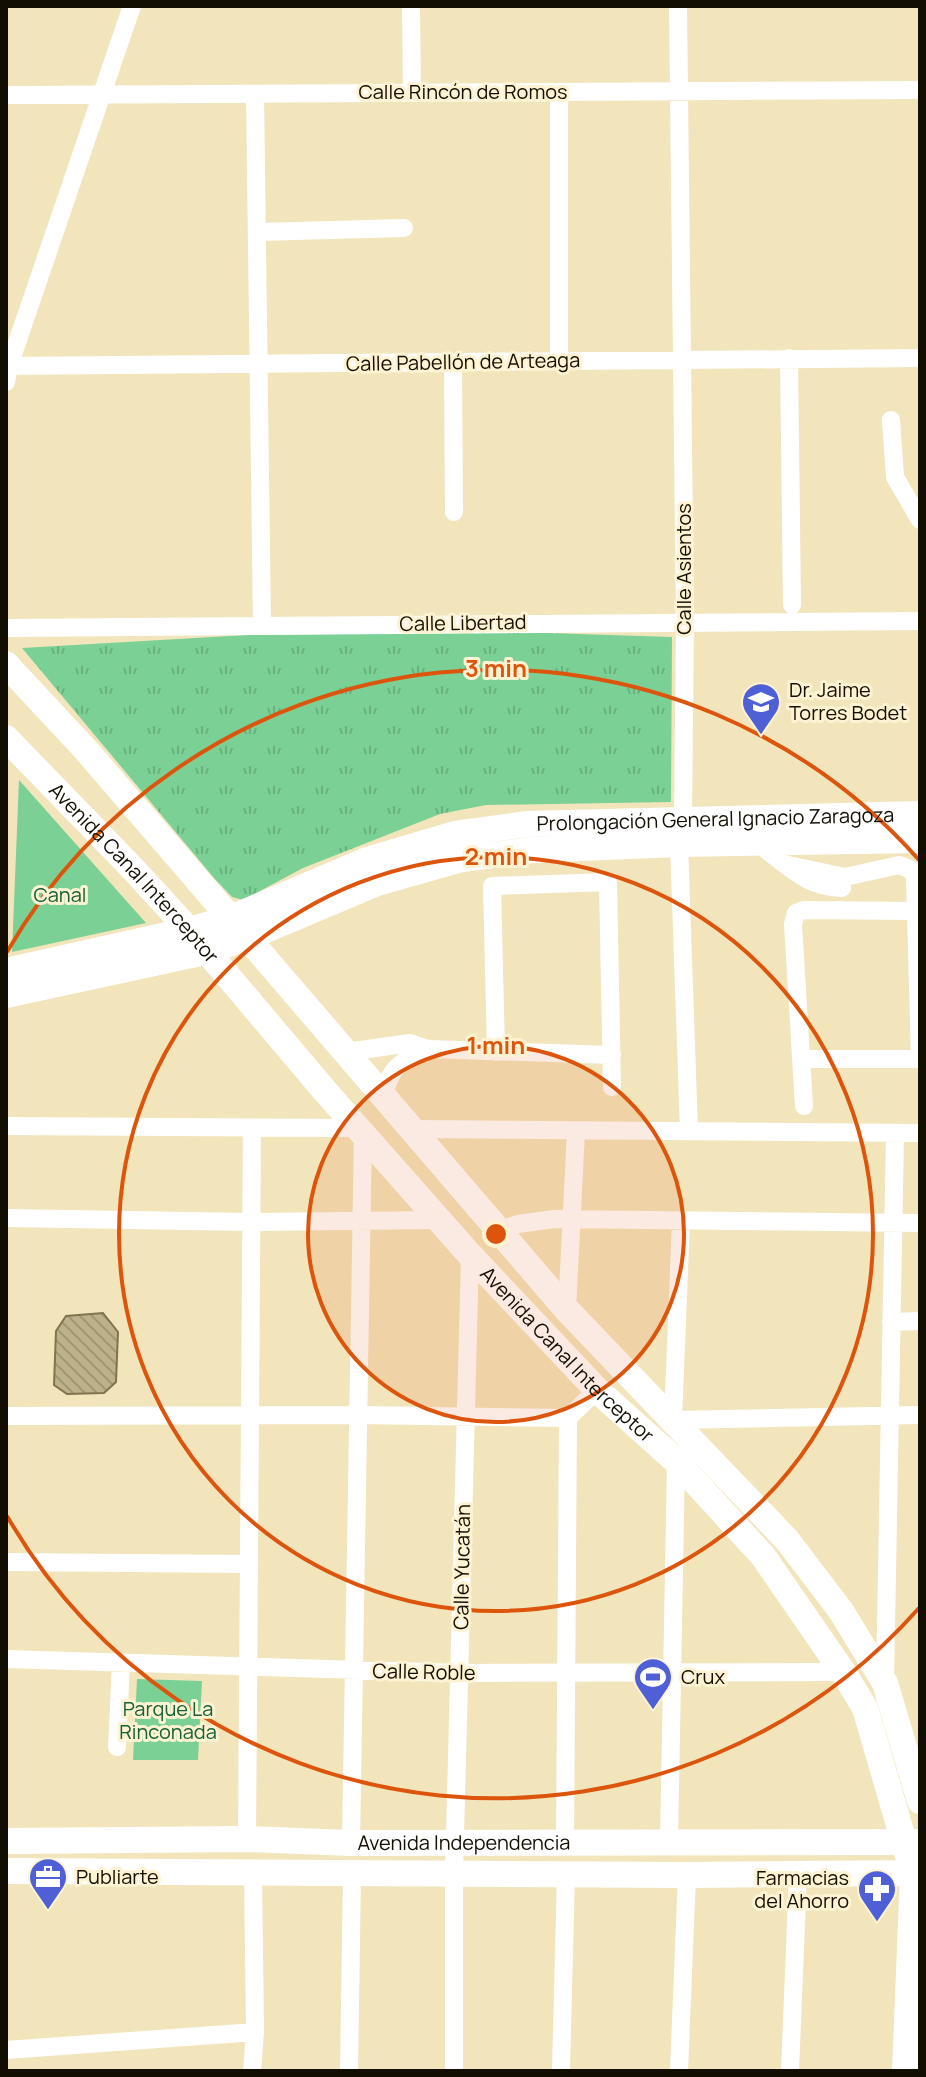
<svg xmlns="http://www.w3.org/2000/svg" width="926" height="2077" font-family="Manrope,sans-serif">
<defs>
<pattern id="grass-tufts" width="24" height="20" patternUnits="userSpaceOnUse" patternTransform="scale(2)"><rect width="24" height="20" fill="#7bd195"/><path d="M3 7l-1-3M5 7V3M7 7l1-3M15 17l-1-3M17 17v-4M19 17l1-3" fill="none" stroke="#69b27f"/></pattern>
<pattern id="building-back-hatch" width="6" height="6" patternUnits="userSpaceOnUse" patternTransform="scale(2)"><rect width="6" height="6" fill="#bdb189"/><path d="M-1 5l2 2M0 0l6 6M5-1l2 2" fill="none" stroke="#a29775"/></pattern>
</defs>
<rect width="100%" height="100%" fill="#f2e5bc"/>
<path fill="url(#grass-tufts)" d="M516,632L672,637L671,802L486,805L440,814L303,868L243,900L232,897L214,878L22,648L247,635Z"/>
<path fill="#7bd195" d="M19,780L146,923L12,952Z
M137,1679L202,1681L198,1760H133Z"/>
<path fill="url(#building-back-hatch)" stroke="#80744e" stroke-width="2" d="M103,1313L118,1332L116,1382L104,1393L67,1394L54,1385L56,1331L66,1316Z"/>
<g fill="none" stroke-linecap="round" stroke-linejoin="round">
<path stroke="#fff" stroke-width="18" d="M411,6L412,93
M678,6L685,621L683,819L679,844L689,1131
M559,92V361
M255,94L262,625
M6,95L920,90
M258,232L404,228
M789,358L792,605
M453,362L454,512
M6,366L920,358
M6,382L9,366L132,6
M891,420L895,477L920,520
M6,628L920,621
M757,843C787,864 804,887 842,888
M788,865L845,877L899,865L912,870L915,878L920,1059
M347,1052L410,1043L428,1049L612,1055
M496,1052L492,886L608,882L612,1087
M801,1059H920
M385,1095C388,1068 404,1059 428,1049
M804,1106L793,924L796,913L804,910L916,911
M6,1126L359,1128
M414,1129L920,1133
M6,1218L251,1222L440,1220
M681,1221L673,1420L920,1415
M500,1230L518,1224L554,1219L920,1223
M567,1310L576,1131
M891,1322L920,1321
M6,1416L358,1415L568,1418L597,1390
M6,1562L249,1564
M6,1659L460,1673L843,1672
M885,1682L895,1133
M117,1747L121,1663
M247,1839L252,1129
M669,1842L676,1461
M351,1843L363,1133
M565,1843L568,1418
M6,2050L255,2032
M252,2071L255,2032L253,1873
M349,2071L352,1873
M454,2071V1874L470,1255
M561,2071L566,1873
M679,2071L687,1875
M790,2071L798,1874"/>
<g stroke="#fff" stroke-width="26">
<path d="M6,664L86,750L567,1310L787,1540L841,1611L885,1683L920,1801"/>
<path id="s1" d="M6,738L134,870L189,930L325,1091L470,1255L597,1390L676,1461L763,1556L843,1672L865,1708L913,1873L905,2071"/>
<path id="s2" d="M6,971L189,930L231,918L367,860L455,834L527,824L920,814"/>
<path d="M6,995L205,952L249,937L377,883L462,859L532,850L679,844L920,840"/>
<path id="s3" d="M6,1841L247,1839L351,1843L920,1842"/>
<path d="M6,1871L687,1875L920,1873"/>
</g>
</g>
<circle cx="496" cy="1234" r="188" fill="#dd550c" fill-opacity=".12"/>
<g fill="none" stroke="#dd550c" stroke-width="4">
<circle cx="496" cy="1234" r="188"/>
<circle cx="496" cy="1234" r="377"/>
<path d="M919 1608A565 565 0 0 1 7 1516M7 952A565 565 0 0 1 919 860"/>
</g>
<defs>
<g id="school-pin" transform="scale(2)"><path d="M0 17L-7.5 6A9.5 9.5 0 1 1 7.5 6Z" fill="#4f60d6" stroke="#fdf3d2"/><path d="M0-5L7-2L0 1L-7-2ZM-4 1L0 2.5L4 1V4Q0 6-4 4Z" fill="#fff"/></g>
<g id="stadium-pin" transform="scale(2)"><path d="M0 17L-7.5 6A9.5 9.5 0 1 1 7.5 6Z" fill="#4f60d6" stroke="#fdf3d2"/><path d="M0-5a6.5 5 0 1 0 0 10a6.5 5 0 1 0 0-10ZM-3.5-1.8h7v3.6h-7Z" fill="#fff"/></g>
<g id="office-pin" transform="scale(2)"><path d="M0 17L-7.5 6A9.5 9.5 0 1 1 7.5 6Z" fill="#4f60d6" stroke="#fdf3d2"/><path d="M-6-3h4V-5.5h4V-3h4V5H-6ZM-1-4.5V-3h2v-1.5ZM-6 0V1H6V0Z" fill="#fff"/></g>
<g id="pharmacy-pin" transform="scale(2)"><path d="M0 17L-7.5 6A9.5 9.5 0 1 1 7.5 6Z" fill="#4f60d6" stroke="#fdf3d2"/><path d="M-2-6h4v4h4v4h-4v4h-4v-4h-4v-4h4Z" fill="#fff"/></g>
</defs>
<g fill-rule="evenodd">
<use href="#school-pin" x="761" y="702"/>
<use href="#stadium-pin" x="653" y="1677"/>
<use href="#office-pin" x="48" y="1877"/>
<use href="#pharmacy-pin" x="877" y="1889"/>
</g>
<g text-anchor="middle" stroke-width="6" stroke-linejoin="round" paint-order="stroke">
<g font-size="20" fill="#130e02" stroke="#fdf3d2">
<text x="463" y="99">Calle Rincón de Romos</text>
<text transform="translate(463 362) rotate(-1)" y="7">Calle Pabellón de Arteaga</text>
<text transform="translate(684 569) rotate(-90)" y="7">Calle Asientos</text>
<text transform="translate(463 623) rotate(-1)" y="7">Calle Libertad</text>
<text dy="7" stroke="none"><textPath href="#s2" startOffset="732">Prolongación General Ignacio Zaragoza</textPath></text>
<text dy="7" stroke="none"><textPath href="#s1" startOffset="186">Avenida Canal Interceptor</textPath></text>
<text dy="7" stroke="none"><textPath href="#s1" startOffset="834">Avenida Canal Interceptor</textPath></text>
<text transform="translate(462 1567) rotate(-89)" y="7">Calle Yucatán</text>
<text transform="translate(424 1672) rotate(1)" y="7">Calle Roble</text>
<text dy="7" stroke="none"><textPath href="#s3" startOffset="458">Avenida Independencia</textPath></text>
</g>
<g font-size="20" fill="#130e02" stroke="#fdf3d2" text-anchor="start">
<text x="789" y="697">Dr. Jaime<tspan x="789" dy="23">Torres Bodet</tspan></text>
<text x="681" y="1684">Crux</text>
<text x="76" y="1884">Publiarte</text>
<text x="849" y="1885" text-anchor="end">Farmacias<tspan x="849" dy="23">del Ahorro</tspan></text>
</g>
<g font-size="20" fill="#166035" stroke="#fdf3d2">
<text x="60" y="902">Canal</text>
<text x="168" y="1716">Parque La<tspan x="168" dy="23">Rinconada</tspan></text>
</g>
</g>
<circle cx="496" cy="1234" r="12" fill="#dd550c" stroke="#fdf3d2" stroke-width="4"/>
<g font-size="24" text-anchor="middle" font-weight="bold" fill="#dd550c" stroke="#fdf3d2" stroke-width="6" stroke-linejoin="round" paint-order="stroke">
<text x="496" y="677">3 min</text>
<text x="496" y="865">2 min</text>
<text x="496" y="1054">1 min</text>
</g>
<rect width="926" height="2077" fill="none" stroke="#130e02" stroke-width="16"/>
</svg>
